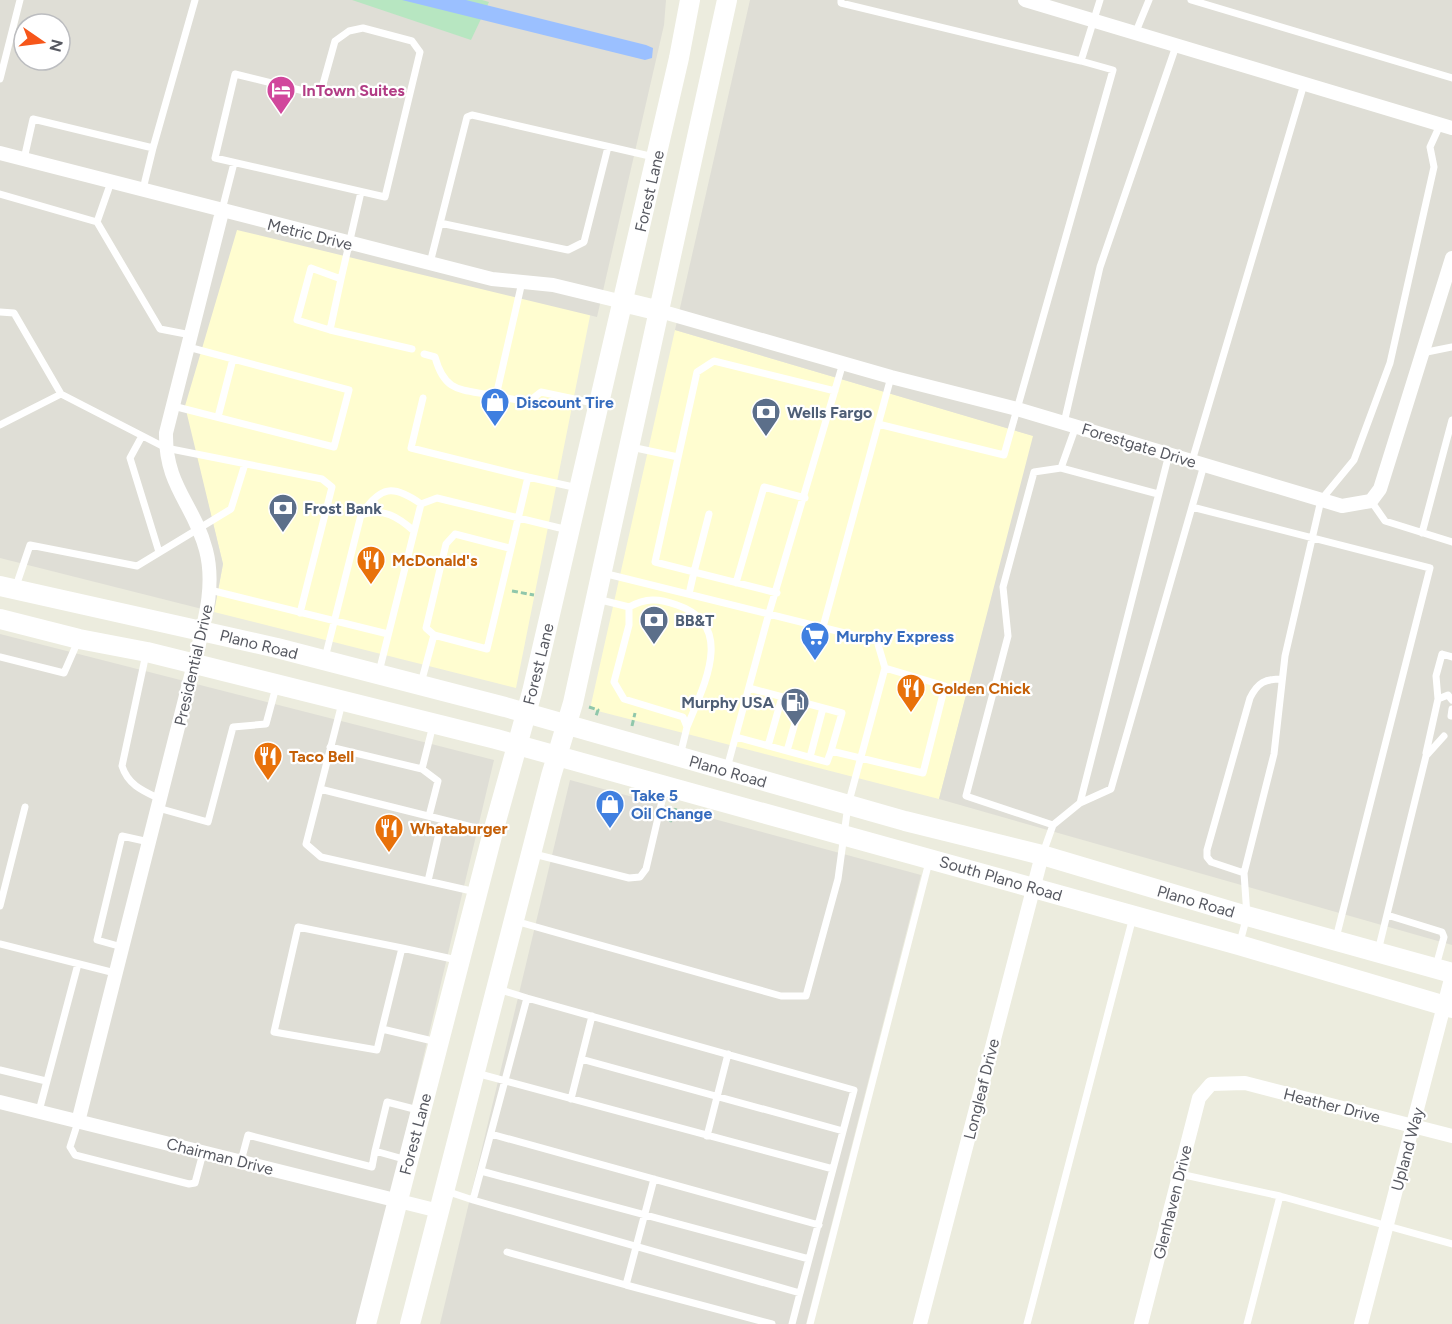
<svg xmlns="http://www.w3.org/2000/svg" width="1452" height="1324" font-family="Figtree,sans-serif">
<rect width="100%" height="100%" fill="#ececde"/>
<path fill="#fffdd0" d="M236,229L591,311L516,688L214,612L223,564L184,406Z
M675,330L1034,436L939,799L590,709Z"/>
<path fill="#dfded6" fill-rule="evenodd" d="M0,0H666L664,25L597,317L237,230L185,406L223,564L214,612L0,558ZM24,24H60V60H24Z
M750,0H1452V945L939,799L1033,436L675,330Z
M0,634L494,760L360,1324H0Z
M570,780L921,875L806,1324H440Z"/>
<path fill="#b7e6c1" d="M352,0H482L489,2L471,40Z"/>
<path fill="#9bc0ff" d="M402,0H466L646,45L653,48L652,58L645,60Z"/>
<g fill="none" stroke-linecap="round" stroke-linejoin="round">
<path stroke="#90c7ab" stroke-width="3" stroke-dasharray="6 3" stroke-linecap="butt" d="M512,591L534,595
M589,707L598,710L596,716
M632,726L635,713
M670,822L677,806"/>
<path stroke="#fff" stroke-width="7" d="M841,0V3L1081,61
M1191,0L1452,78
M363,28L412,41L420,52L385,197L215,158L235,74L320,95L335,41L349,31Z
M1135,34L1149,0
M0,79L20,0
M153,148L195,0
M24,159L33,119L153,148L143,189
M0,194L97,222L160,329L191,335
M222,210L234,163
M97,222L111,182
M440,223L568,250L584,242L608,147
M430,263L467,117L472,115L654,157
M341,279L330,330L297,320L311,268L341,279L361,192
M522,282L496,396L528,402L541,392L598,404
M0,312L14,313L61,394L166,448L322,479L332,487L300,613
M330,330L412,349
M1422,353L1452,347
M424,354L435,357C445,394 462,389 496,396
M423,398L411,448L528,477
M173,406L334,447L349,390L188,347
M218,417L233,359
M1064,423L1100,267L1176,46
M878,424L1004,455L1113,70L1081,61L1100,0
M0,425L61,394
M1076,426L1061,468L1158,494
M142,436L130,458L159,552
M631,447L678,457
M1192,461L1304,84
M1204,465L1192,507L1430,568L1336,938
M1371,501L1385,521L1452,542
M709,514L694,572L777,593
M361,515C383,507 398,517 414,531
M1422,533L1452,420
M736,583L764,487L805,498
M15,589L30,545L137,566L231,509L245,464
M210,590L388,634
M689,594L694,572L655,562L697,372L714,361L835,391
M597,599L629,607V625L614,682L624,699L683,717L687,727L680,756
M629,607C646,598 658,598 677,605C737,625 703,687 687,727
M823,627L891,377
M434,635L426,628L446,544L455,534L509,548
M146,654L122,766C128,785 143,791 160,799
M0,657L64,673L78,641
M325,658L361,515C380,486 393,484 421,504
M379,672L421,504L437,498L568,530
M421,683L434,635L487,649L528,477L578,488
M749,688L842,713L831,751
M1438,699L1436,676L1442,654L1452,657
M342,703L306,844L321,857L476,892
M1451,716L1452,709
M736,737L827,762L831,751L923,773L945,686L885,668
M768,746L782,697
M330,747L422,769
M787,751L801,702
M1426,753L1438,699L1448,695L1452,700
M810,757L823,708
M727,768L769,613L843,363
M320,789L492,832
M1080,803L1111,789L1192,507
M158,808L208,822L233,727L266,724L276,687
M429,816L438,781L422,769L433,725
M1053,825L966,796L1008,636L1003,587L1034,472L1061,468
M1043,853L1053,825L1080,803L1169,454
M534,854L629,878L640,877L646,869L665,788
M1244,873L1211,862L1207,857V850L1250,698C1258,682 1265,679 1282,679
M428,881L442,820
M0,906L25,807
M1387,915L1442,932L1444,937L1436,966
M515,921L781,996H806L838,879L848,805L885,668L877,641L603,573
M1240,942L1247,916L1244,873L1274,754L1285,656L1321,500L1354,460L1390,363L1434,167L1430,147L1440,125
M0,944L115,973
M122,947L97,940L122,836L149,842
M1378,951L1426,756L1444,736
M382,1029L377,1050L274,1032L298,927L402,948
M437,1042L382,1029L402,948L457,960
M581,1059L843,1131
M0,1070L46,1081
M476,1073L833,1169
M571,1099L592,1016
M39,1111L78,964
M78,1122L70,1147L75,1155L189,1184L195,1183L203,1153
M491,1134L819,1225
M707,1136L728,1054
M375,1151L387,1102L418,1110
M241,1161L248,1135L372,1167L375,1151L407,1160
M481,1171L809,1259
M1180,1174L1280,1196L1452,1244
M446,1191L473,1200L527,998L498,989
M473,1200L800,1293L854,1090L527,998
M507,1252L626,1285L654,1179
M626,1285L772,1324
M792,1324L800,1293
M810,1324L929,862
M1027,1324L1133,917
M1247,1324L1280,1196"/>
<path stroke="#fff" stroke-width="14" d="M1025,0L1452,128
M0,153L492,279L553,285L623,302
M660,311L891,377L1017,409L1342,506L1371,501L1380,489L1452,258
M0,1102L439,1211
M78,1122L194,664C203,626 216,588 206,550C194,504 165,486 166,433L222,212
M920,1324L1042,855
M1141,1324L1199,1098L1211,1084L1245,1083L1452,1136
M1361,1324L1452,975"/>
<path stroke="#fff" stroke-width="20" d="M623,302L660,311
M0,586L277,648L505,707L905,821L1042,855L1247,916L1452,973
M0,619L79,639L147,652L496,739L1239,945L1452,1008
M366,1324L493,832L532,692L679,58L690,0
M410,1324L551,776L573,703L727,0"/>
</g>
<defs>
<g id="hotel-pin" transform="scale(1.5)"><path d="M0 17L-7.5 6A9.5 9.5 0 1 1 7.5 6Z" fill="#d1479c" stroke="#fff"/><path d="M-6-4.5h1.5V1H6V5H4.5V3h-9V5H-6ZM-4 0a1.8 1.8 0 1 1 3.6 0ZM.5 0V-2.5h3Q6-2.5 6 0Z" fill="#fff"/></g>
<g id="shop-pin" transform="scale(1.5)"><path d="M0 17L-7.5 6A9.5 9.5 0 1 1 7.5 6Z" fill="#3f7fe0" stroke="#fff"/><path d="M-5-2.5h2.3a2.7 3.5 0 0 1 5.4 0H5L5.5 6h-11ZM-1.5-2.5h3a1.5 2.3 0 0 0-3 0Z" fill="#fff"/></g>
<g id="bank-pin" transform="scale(1.5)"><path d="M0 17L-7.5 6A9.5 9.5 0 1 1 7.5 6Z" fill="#5c6f8a" stroke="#fff"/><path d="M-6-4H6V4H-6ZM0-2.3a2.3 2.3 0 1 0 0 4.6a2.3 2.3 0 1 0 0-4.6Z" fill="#fff"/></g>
<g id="restaurant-pin" transform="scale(1.5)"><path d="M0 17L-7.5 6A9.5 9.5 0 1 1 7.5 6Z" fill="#e8710a" stroke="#fff"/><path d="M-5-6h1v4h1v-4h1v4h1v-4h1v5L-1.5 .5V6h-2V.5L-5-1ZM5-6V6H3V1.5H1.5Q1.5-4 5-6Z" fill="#fff"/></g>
<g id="supermarket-pin" transform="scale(1.5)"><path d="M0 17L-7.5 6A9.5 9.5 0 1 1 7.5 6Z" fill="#3f7fe0" stroke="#fff"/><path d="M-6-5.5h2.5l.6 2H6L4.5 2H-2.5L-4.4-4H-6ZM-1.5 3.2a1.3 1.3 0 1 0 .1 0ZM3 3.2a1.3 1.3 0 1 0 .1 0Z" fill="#fff"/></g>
<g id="fuel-pin" transform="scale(1.5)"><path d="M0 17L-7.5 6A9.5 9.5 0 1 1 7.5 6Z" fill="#5c6f8a" stroke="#fff"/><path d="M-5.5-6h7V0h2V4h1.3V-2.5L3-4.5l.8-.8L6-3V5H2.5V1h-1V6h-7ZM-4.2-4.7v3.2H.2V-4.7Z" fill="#fff"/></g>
</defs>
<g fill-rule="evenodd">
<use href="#hotel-pin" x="281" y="90"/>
<use href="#shop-pin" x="495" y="402"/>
<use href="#bank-pin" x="766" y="412"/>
<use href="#bank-pin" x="283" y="508"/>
<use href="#restaurant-pin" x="371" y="560"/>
<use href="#bank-pin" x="654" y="620"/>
<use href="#supermarket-pin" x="815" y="636"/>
<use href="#restaurant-pin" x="911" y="688"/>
<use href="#fuel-pin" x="795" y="702"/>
<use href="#restaurant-pin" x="268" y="756"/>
<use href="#shop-pin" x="610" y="804"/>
<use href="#restaurant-pin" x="389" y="828"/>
</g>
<g text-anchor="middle" stroke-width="4.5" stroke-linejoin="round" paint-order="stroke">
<g font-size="16" font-weight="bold" fill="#b23c85" stroke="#fff" text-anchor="start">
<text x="302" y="96">InTown Suites</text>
</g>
<g font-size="16" fill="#575961" stroke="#fff">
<text transform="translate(649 191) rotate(-77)" y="6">Forest Lane</text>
<text transform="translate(310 234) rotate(14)" y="6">Metric Drive</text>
<text transform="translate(1139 445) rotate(17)" y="6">Forestgate Drive</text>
<text transform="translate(259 644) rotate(14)" y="6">Plano Road</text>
<text transform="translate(538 664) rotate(-76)" y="6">Forest Lane</text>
<text transform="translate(193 665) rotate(-77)" y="6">Presidential Drive</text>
<text transform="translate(728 771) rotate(16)" y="6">Plano Road</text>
<text transform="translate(1001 878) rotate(16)" y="6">South Plano Road</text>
<text transform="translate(1196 901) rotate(16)" y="6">Plano Road</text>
<text transform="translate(981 1089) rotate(-76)" y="6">Longleaf Drive</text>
<text transform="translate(1332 1105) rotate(14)" y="6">Heather Drive</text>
<text transform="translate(415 1134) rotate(-75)" y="6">Forest Lane</text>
<text transform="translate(1407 1149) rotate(-75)" y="6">Upland Way</text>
<text transform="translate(220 1156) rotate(14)" y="6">Chairman Drive</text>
<text transform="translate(1172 1202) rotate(-76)" y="6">Glenhaven Drive</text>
</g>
<g font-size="16" font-weight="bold" fill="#366cbe" stroke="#fff" text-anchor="start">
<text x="516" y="408">Discount Tire</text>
<text x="836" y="642">Murphy Express</text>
<text x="631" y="801">Take 5<tspan x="631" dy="18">Oil Change</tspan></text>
</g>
<g font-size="16" font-weight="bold" fill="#4e5e75" stroke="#fff" text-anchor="start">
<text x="787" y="418">Wells Fargo</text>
<text x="304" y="514">Frost Bank</text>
<text x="675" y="626">BB&amp;T</text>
<text x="774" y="708" text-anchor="end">Murphy USA</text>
</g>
<g font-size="16" font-weight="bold" fill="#c56008" stroke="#fff" text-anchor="start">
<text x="392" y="566">McDonald's</text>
<text x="932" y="694">Golden Chick</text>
<text x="289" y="762">Taco Bell</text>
<text x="410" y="834">Whataburger</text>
</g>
</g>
<g transform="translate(42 42) rotate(104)"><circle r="28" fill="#ffffff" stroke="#bcbdc0" stroke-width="1.5"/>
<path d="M0-4.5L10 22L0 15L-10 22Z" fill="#f6561a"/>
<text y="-9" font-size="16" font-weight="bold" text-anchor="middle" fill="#575961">N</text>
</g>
</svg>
